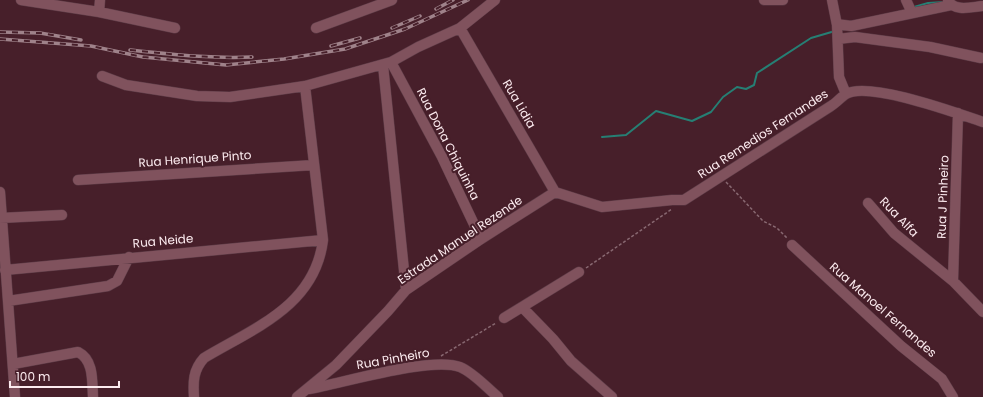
<svg xmlns="http://www.w3.org/2000/svg" width="983" height="397" font-family="Poppins,sans-serif">
<rect width="100%" height="100%" fill="#471f2a"/>
<g fill="none" stroke-linecap="round" stroke-linejoin="round">
<path stroke="#267f74" stroke-width="2" d="M914,7L928,3L944,2
M602,137L626,135L656,111L692,121L711,112L723,97L737,87L746,89L754,85L757,73L811,38L835,31"/>
<g stroke="#5e3d48" stroke-width="11">
<path id="minor" d="M21,0L99,12L175,28
M764,0H783
M832,0L837,25L839,77L846,94
M906,0L912,13
M948,1C956,12 971,7 983,6
M99,12L100,0
M837,24L851,26L951,5
M316,28L392,0
M460,28L555,192
M838,39L855,37L930,47L981,58
M391,62L442,157L481,239
M383,65L406,290
M102,76L126,85L197,96L230,97L305,86L391,62L418,47L460,28L495,0
M78,180L314,165
M0,192L15,397
M555,192L602,207L672,200H684L831,106C836,103 841,97 846,94C869,81 956,113 983,122
M868,203L894,233L953,281L983,312
M0,218L62,215
M792,245L901,346L942,379L953,397
M5,270L323,240
M953,281L958,113
M8,301L108,286L117,281L129,257
M522,307L553,339L571,361L612,397
M504,318L579,272
M13,364L78,352C94,360 92,381 93,397
M309,389C343,383 432,356 460,367C474,373 486,387 498,397
M194,397C193,382 193,370 204,358C254,328 315,306 323,240L305,86
M297,397L336,365L388,311L406,290L481,239L555,192"/>
</g>
<path stroke="#886871" stroke-width="1.5" stroke-dasharray="3 2" stroke-linecap="butt" d="M726,182L763,221L777,228L787,238
M586,268L672,209
M441,356L496,323"/>
<use href="#minor" stroke="#80525d" stroke-width="10"/>
<g stroke="#9f828a" stroke-width="3.5">
<path id="rail" d="M436,9L453,0
M392,28L420,16
M0,32L40,33L81,40
M0,39L91,46L143,57L226,65L284,59L345,49L405,29L468,0
M331,46L360,38
M130,50C171,54 211,59 252,57"/>
</g>
<use href="#rail" stroke="#471f2a" stroke-width="2" stroke-dasharray="6" stroke-linecap="butt"/>
</g>
<g text-anchor="middle" stroke-width="4" stroke-linejoin="round" paint-order="stroke">
<g font-size="12" fill="#fcebef" stroke="#471f2a">
<text transform="translate(519 104) rotate(60)" y="4">Rua Lidia</text>
<text transform="translate(763 134) rotate(-33)" y="4">Rua Remedios Fernandes</text>
<text transform="translate(448 144) rotate(63)" y="4">Rua Dona Chiquinha</text>
<text transform="translate(195 159) rotate(-4)" y="4">Rua Henrique Pinto</text>
<text transform="translate(943 197) rotate(-88)" y="4">Rua J Pinheiro</text>
<text transform="translate(899 217) rotate(46)" y="4">Rua Alfa</text>
<text transform="translate(460 240) rotate(-34)" y="4">Estrada Manuel Rezende</text>
<text transform="translate(163 241) rotate(-5)" y="4">Rua Neide</text>
<text transform="translate(883 310) rotate(41)" y="4">Rua Manoel Fernandes</text>
<text transform="translate(393 359) rotate(-10)" y="4">Rua Pinheiro</text>
</g>
</g>
<path d="M10 381v6h109v-6" fill="none" stroke="#fcebef" stroke-width="2"/>
<text x="16" y="381" font-size="12" fill="#fcebef" stroke="#471f2a" stroke-width="3" paint-order="stroke">100 m</text>
</svg>
